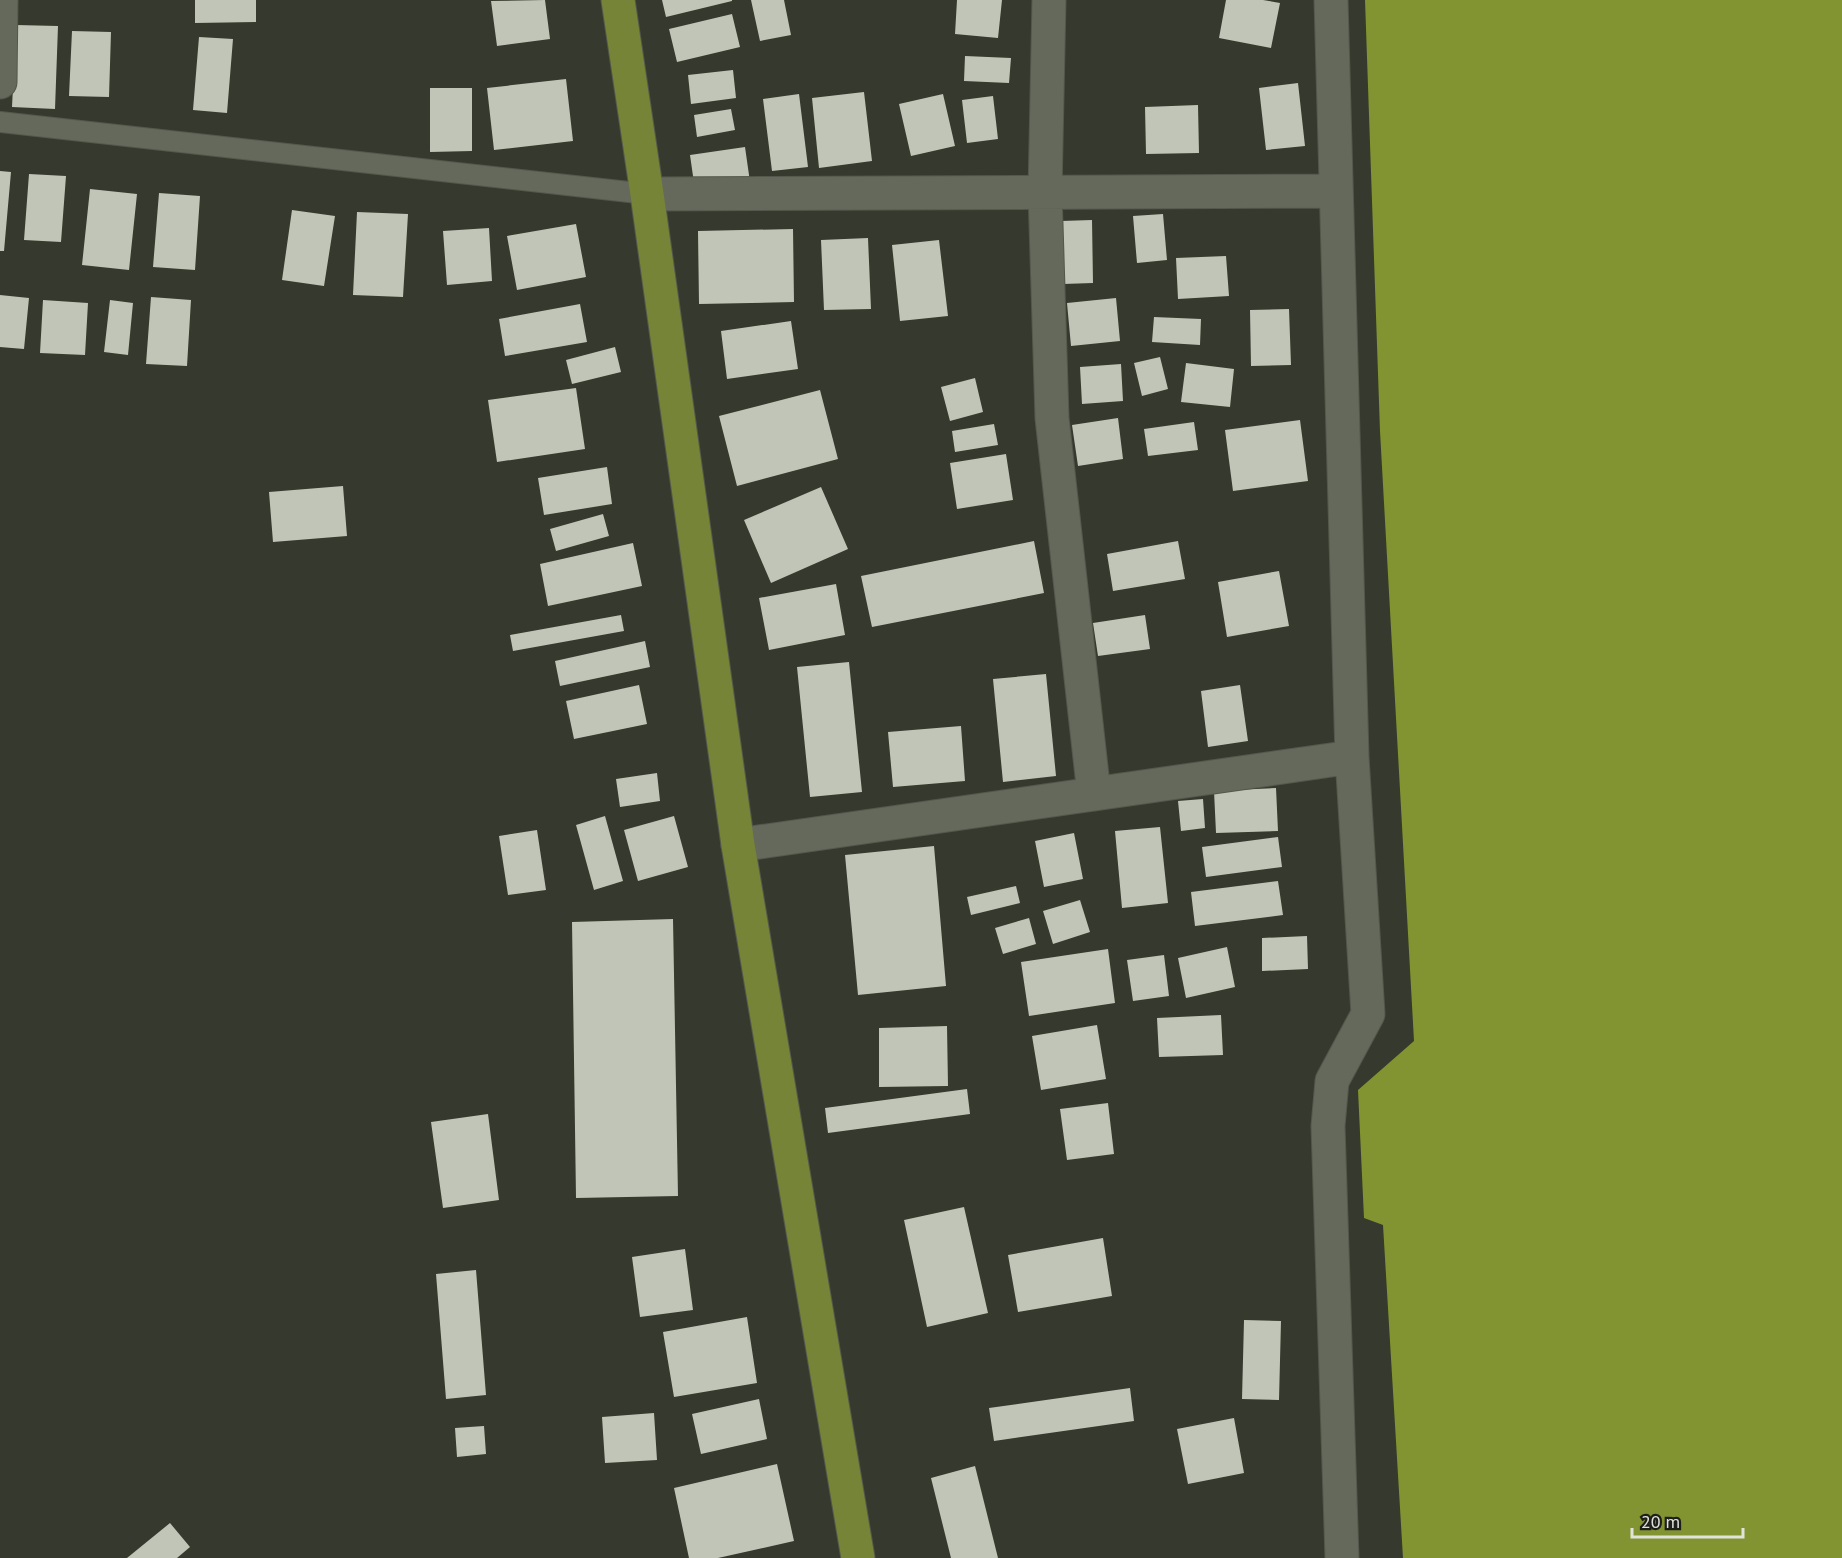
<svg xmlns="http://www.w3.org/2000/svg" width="1842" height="1558" font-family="'PT Sans',sans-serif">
<rect width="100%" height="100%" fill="#36392d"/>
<path fill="#819431" d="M1365,0H1842V1558H1403L1383,1225L1364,1218L1358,1090L1414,1041L1380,431Z"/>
<path fill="#c1c5b7" d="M195,0H256V22L195,23Z
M545,0L550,39L497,46L491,1Z
M662,0H732V1L666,17Z
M751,0H784L791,35L760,41Z
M957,0H1002L998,38L955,34Z
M1226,0H1263L1280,3L1271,48L1219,38Z
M732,14L740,47L677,62L669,29Z
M16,25L58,26L55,109L12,107Z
M72,31L111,32L109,97L69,96Z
M199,37L233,39L227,113L193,110Z
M965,56L1011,58L1009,83L964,81Z
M733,70L736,98L691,104L688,75Z
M566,79L573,141L494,150L487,88Z
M1298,83L1305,146L1266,150L1259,88Z
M430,88H472V151L430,152Z
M864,92L872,161L819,168L812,98Z
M799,94L808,167L772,171L763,99Z
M943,94L955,146L911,156L899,104Z
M993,96L998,139L967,143L962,100Z
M1198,105L1199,153L1146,154L1145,107Z
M731,109L735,130L697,137L694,115Z
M745,147L750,182L695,190L690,155Z
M0,171L11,172L4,251H0Z
M29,174L66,176L61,242L24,240Z
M90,189L137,194L129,270L82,265Z
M159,193L200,196L195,270L153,267Z
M292,210L335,216L324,286L282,280Z
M357,212L408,214L403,297L353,295Z
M1163,214L1167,260L1137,263L1133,216Z
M1092,220L1093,283L1063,284L1061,221Z
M576,224L586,277L517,290L507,236Z
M489,228L492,281L447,285L443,231Z
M793,229L794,302L699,304L698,231Z
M868,238L871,309L824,310L821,240Z
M939,240L948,316L900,321L892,245Z
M1226,256L1229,296L1178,299L1176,258Z
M0,295L29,298L24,349L0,347Z
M151,297L191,300L187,366L146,364Z
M1116,298L1120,341L1071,346L1067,303Z
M43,300L88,303L85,355L40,353Z
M110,300L133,303L128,355L104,352Z
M580,304L587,342L505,356L499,319Z
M1289,309L1291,365L1251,366L1250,310Z
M1154,317L1201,319L1200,345L1152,342Z
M791,321L798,369L727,379L721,331Z
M615,347L621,372L572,384L566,360Z
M1160,357L1168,389L1142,396L1134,363Z
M1186,363L1234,369L1230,407L1181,402Z
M1121,364L1123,401L1082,404L1080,367Z
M975,378L983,412L950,421L941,387Z
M576,388L585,449L497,462L488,400Z
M820,390L838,459L737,486L719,416Z
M1118,418L1123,459L1078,466L1072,425Z
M1300,420L1308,481L1233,491L1225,430Z
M1194,422L1198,450L1148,456L1144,429Z
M994,424L998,445L955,452L952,431Z
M1006,454L1013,500L957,509L950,463Z
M607,467L612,504L544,515L538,478Z
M343,486L347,536L273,542L269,492Z
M821,487L848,549L771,583L744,520Z
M603,514L609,536L556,551L550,529Z
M1034,541L1044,593L872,627L861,576Z
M1178,541L1185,579L1113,591L1107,554Z
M633,543L642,586L548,606L540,564Z
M1279,571L1289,626L1227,637L1218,582Z
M836,584L845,635L769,650L759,598Z
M621,615L624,631L513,651L510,635Z
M1145,615L1150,649L1098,656L1093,623Z
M645,641L650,667L560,686L555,661Z
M849,662L862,792L810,797L797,667Z
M1046,674L1056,776L1003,782L993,679Z
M639,685L647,724L574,739L566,701Z
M1240,685L1248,741L1208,747L1201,691Z
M961,726L965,781L893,787L888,732Z
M657,773L660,801L620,807L616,779Z
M1276,788L1278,831L1216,833L1214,791Z
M1203,799L1205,828L1181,831L1178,801Z
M605,816L623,881L594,890L576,825Z
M674,816L688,867L638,881L624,830Z
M1160,827L1168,903L1122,908L1115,831Z
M537,830L546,890L508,895L499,836Z
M1074,833L1083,879L1044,887L1035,841Z
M1278,837L1282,867L1206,877L1202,847Z
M934,846L946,986L858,995L845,855Z
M1278,881L1283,915L1195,926L1191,892Z
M1016,886L1020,903L971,915L967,897Z
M1080,900L1090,932L1053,944L1043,911Z
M1029,918L1036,944L1003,954L995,928Z
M673,919L678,1196L576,1198L572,922Z
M1307,936L1308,969L1262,971V938Z
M1227,947L1235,987L1186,998L1178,958Z
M1108,949L1115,1003L1029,1016L1021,962Z
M1164,955L1169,996L1133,1001L1127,960Z
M1221,1015L1223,1055L1159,1057L1157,1018Z
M1097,1025L1106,1079L1041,1090L1032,1036Z
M947,1026L948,1086L879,1087V1028Z
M967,1089L970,1114L828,1133L825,1108Z
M1108,1103L1114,1154L1067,1160L1060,1109Z
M488,1114L499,1200L443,1208L431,1122Z
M964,1207L988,1313L927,1327L904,1220Z
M1103,1238L1112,1296L1018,1312L1008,1255Z
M685,1249L693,1310L640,1317L632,1257Z
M476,1270L486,1395L446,1399L436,1274Z
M747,1317L757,1383L674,1397L663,1332Z
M1244,1320L1281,1321L1279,1400L1242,1399Z
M1130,1388L1134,1421L994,1441L989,1408Z
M759,1399L767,1439L701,1454L692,1414Z
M654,1413L657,1460L605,1463L602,1417Z
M1234,1418L1244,1473L1188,1484L1177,1429Z
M484,1426L486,1454L457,1457L455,1428Z
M777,1464L794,1541L718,1558H689L674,1488Z
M975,1466L998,1558H951L931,1478Z
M170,1523L190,1547L177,1558H127Z"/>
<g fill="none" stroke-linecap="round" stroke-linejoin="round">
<g stroke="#54574c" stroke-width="22">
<path id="service" d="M0,122L647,194"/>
</g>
<g stroke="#54574c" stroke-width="35">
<path id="minor" d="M1049,0L1045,192L1052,418L1094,794
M1331,0L1352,757L1368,1014L1332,1081L1328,1126L1342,1558
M0,82L1,0
M647,194L1335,191
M738,845L1352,757"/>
</g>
<g stroke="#54574c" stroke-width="35">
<path id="trunk" d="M618,0L647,194L738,845L858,1558"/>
</g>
<use href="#service" stroke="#65695c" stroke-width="20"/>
<use href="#minor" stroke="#65695c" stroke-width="33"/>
<use href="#trunk" stroke="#758436" stroke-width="33"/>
</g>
<path d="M1632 1528v9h111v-9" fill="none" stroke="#e1e3db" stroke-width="3"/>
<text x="1641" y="1528" font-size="18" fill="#e1e3db" stroke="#1e1f1a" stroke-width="4.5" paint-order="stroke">20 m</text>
</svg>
